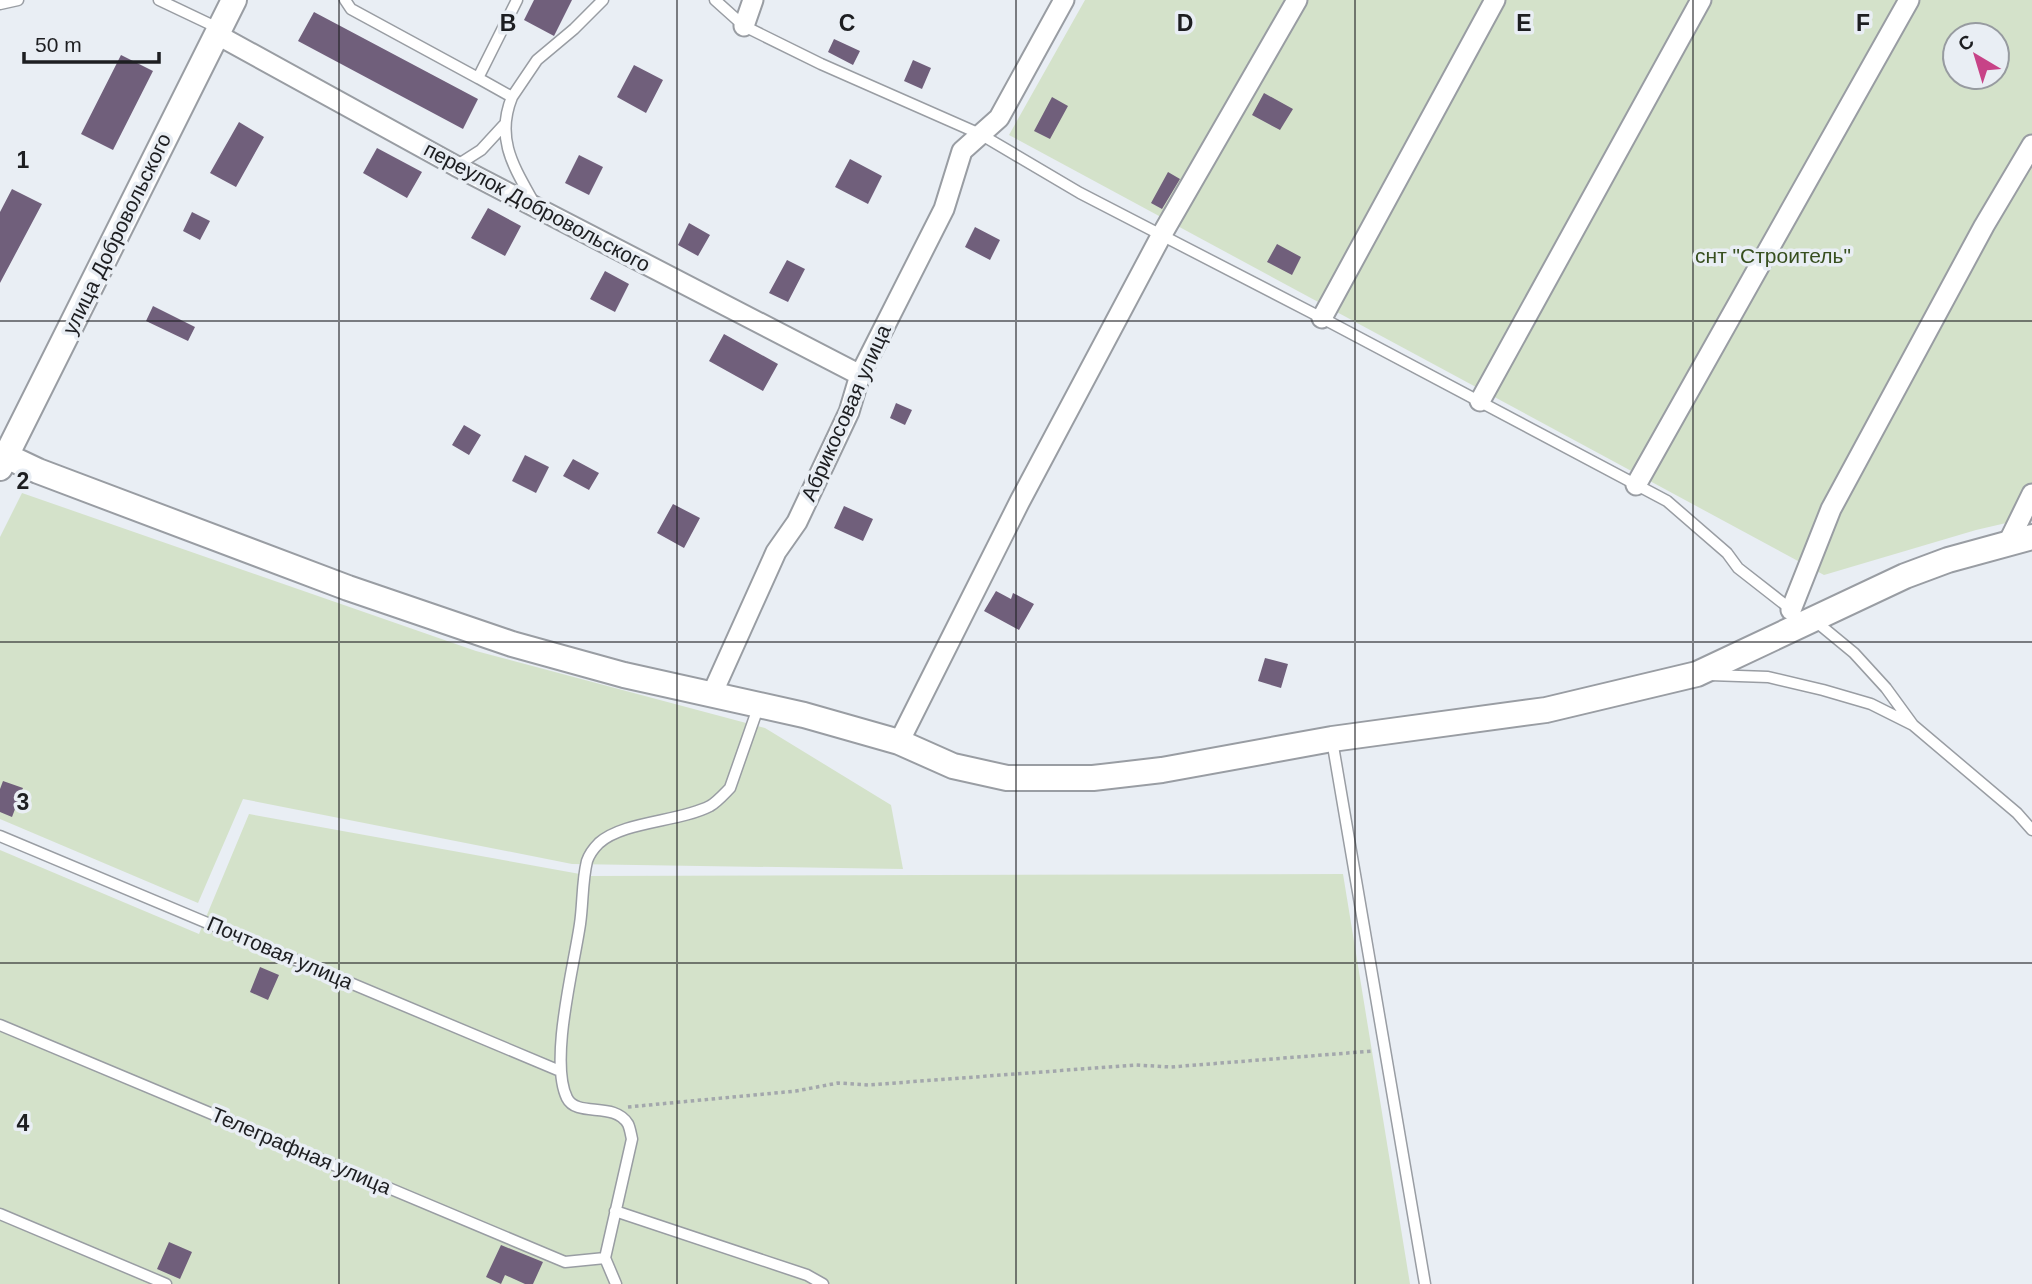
<svg xmlns="http://www.w3.org/2000/svg" width="2032" height="1284" font-family="Helvetica,sans-serif">
<rect width="100%" height="100%" fill="#e9eef4"/>
<path fill="#d4e2ca" fill-rule="evenodd" d="M1085,0H2032V517L1976,530L1824,575L1009,135ZM1955,35H1997V77H1955Z
M22,493L476,651L765,728L891,805L903,869L572,864L243,799L198,903L0,819V537Z
M249,814L591,876L1343,874L1410,1284H0V850L199,934Z"/>
<path fill="#705f7b" d="M534,0H572L554,36L524,20Z
M314,12L478,99L463,129L298,41Z
M834,39L860,51L853,65L828,52Z
M121,55L153,71L113,150L81,134Z
M913,60L931,68L922,89L904,81Z
M634,65L663,80L646,113L617,97Z
M1264,93L1293,109L1280,130L1252,115Z
M1052,97L1068,106L1050,139L1034,131Z
M239,122L264,137L236,187L210,173Z
M377,148L422,172L407,198L363,173Z
M579,155L603,167L589,195L565,183Z
M850,159L882,176L868,204L835,187Z
M1168,172L1180,179L1162,209L1151,203Z
M12,189L42,204L0,283V212Z
M488,208L521,226L505,256L471,238Z
M192,212L210,221L200,240L183,231Z
M689,223L710,235L698,256L678,245Z
M975,227L1000,240L990,260L965,247Z
M1277,244L1301,257L1292,275L1267,262Z
M787,260L805,269L788,302L769,293Z
M605,271L629,284L615,312L590,299Z
M153,306L195,327L188,341L146,321Z
M724,334L778,364L763,391L709,361Z
M896,403L912,410L905,425L890,418Z
M464,425L481,435L469,455L452,445Z
M525,455L549,467L536,493L512,481Z
M573,459L599,473L589,490L563,476Z
M673,504L700,518L684,548L657,533Z
M844,506L873,519L863,541L834,528Z
M996,591L1011,599L1013,593L1034,604L1019,630L984,611Z
M1265,658L1288,664L1281,688L1258,681Z
M3,781L23,788L12,817L0,812V789Z
M260,967L279,975L268,1000L250,992Z
M169,1242L192,1252L180,1279L157,1269Z
M501,1245L543,1262L533,1284H525L505,1275L501,1284L486,1277Z"/>
<g fill="none" stroke-linecap="round" stroke-linejoin="round">
<g stroke="#999da3" stroke-width="13">
<path id="service" d="M159,0L218,28
M345,0L351,9L478,78L517,0
M715,0L744,26L821,64L980,134L1080,193L1322,318L1667,501L1727,553L1738,568L1793,611
M0,4L18,0
M478,78L512,97C495,139 514,167 534,203
M512,97L537,60L574,29L603,0
M456,166L481,150L504,125
M1814,620L1854,653L1886,688L1913,725
M1710,675L1768,677L1823,690L1871,704L1913,725L2017,813L2032,830
M1332,740L1425,1284
M0,836L560,1071
M0,1025L565,1262L605,1258
M615,1211L807,1275L823,1284
M0,1214L166,1284
M616,1284L605,1258L632,1139C631,1135 630,1128 628,1124C614,1101 577,1118 567,1098C549,1061 574,966 580,924C583,904 582,881 587,861C589,855 595,847 599,843C624,821 679,822 710,806C717,802 724,794 730,788L759,705"/>
</g>
<g stroke="#999da3" stroke-width="23">
<path id="minor" d="M744,26L753,0
M216,34L456,166L860,375
M1322,318L1495,0
M1480,401L1701,0
M1636,485L1909,0
M2008,543L2032,494
M1791,610L1831,509L1984,226L2032,145
M712,694L776,552L797,522L849,412L860,375L944,209L962,151L999,118L1064,0
M899,742L1020,501L1161,236L1297,0"/>
</g>
<g stroke="#999da3" stroke-width="28">
<path id="tertiary" d="M0,453L38,471L348,588L512,644L624,675L804,715L899,742L953,766L1007,778H1093L1162,770L1332,739L1546,710L1697,674L1905,576L1948,560L2032,537
M0,468L234,0"/>
</g>
<path stroke="#a3a7ac" stroke-width="3.5" stroke-dasharray="3.5 3.5" stroke-linecap="butt" d="M628,1107L796,1091L838,1083L868,1085L1135,1065L1171,1067L1373,1051"/>
<use href="#service" stroke="#fff" stroke-width="10"/>
<use href="#minor" stroke="#fff" stroke-width="19"/>
<use href="#tertiary" stroke="#fff" stroke-width="24"/>
</g>
<path fill="none" stroke="#1d1e21" stroke-width="2" stroke-opacity="0.55" d="M339,0V1284M677,0V1284M1016,0V1284M1355,0V1284M1693,0V1284M0,321H2032M0,642H2032M0,963H2032"/>
<g text-anchor="middle" stroke-width="7" stroke-linejoin="round" paint-order="stroke">
<g font-size="21" fill="#1d1e21" stroke="#e9eef4">
<text transform="translate(537 207) rotate(28)" y="7">переулок Добровольского</text>
<text transform="translate(117 234) rotate(-64)" y="7">улица Добровольского</text>
<text transform="translate(846 413) rotate(-66)" y="7">Абрикосовая улица</text>
<text transform="translate(280 953) rotate(23)" y="7">Почтовая улица</text>
<text transform="translate(301 1151) rotate(23)" y="7">Телеграфная улица</text>
</g>
<g font-size="21" fill="#374f1f" stroke="#e9eef4">
<text x="1773" y="263">снт "Строитель"</text>
</g>
</g>
<g font-size="23" text-anchor="middle" font-weight="bold" fill="#1d1e21" stroke="#e9eef4" stroke-width="7" stroke-linejoin="round" paint-order="stroke">
<text x="508" y="31">B</text>
<text x="847" y="31">C</text>
<text x="1185" y="31">D</text>
<text x="1524" y="31">E</text>
<text x="1863" y="31">F</text>
<text x="23" y="168">1</text>
<text x="23" y="489">2</text>
<text x="23" y="810">3</text>
<text x="23" y="1131">4</text>
</g>
<g transform="translate(1976 56) rotate(322)"><circle r="33" fill="#e9eef4" stroke="#979ba0" stroke-width="2"/>
<path d="M0-5L12 26L0 18L-12 26Z" fill="#c74387"/>
<text y="-10" font-size="19" font-weight="bold" text-anchor="middle" fill="#1d1e21">С</text>
</g>
<path d="M24 52v10h135v-10" fill="none" stroke="#1d1e21" stroke-width="3.5"/>
<text x="35" y="52" font-size="21" fill="#1d1e21" stroke="#e9eef4" stroke-width="5" paint-order="stroke">50 m</text>
</svg>
